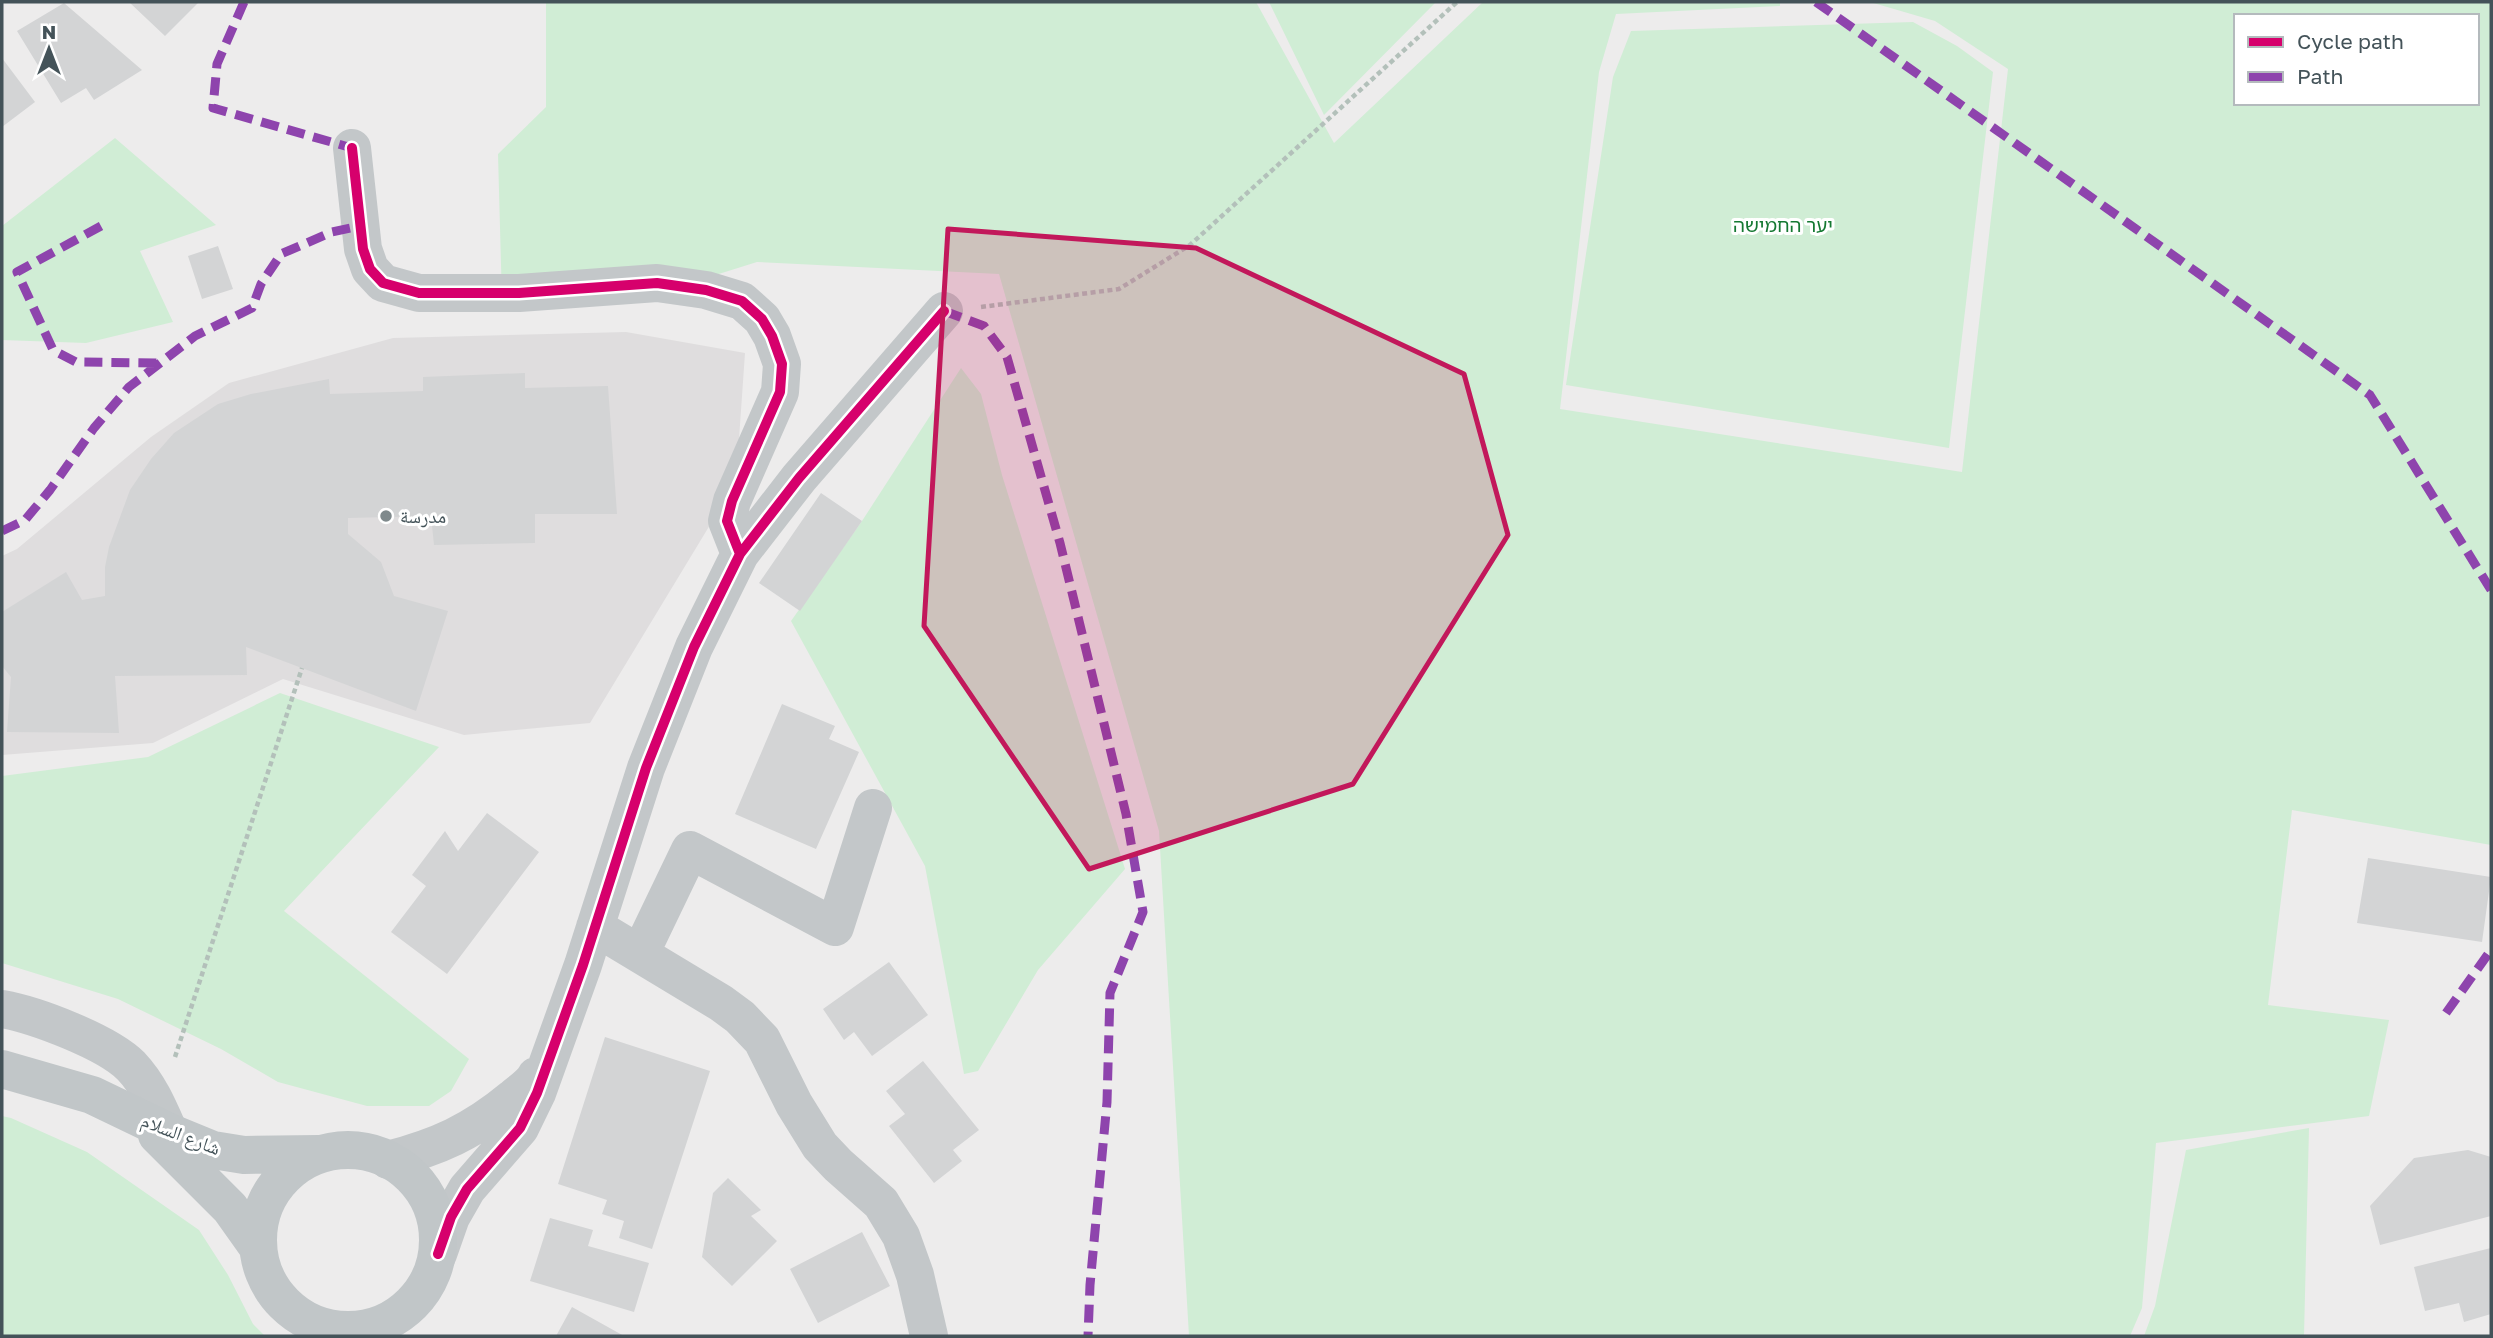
<svg xmlns="http://www.w3.org/2000/svg" width="2493" height="1338" font-family="'Golos Text','Noto Naskh Arabic','Noto Sans Hebrew',sans-serif">
<rect width="100%" height="100%" fill="#edecec"/>
<path fill="#dfddde" d="M626,332L745,353L736,482L590,723L464,735L283,679L153,743L2,755V556L17,549L151,437L229,383L393,338Z"/>
<path fill="#d0edd5" fill-rule="evenodd" d="M546,2H1256L1334,143L1483,2H1780V6L1616,14L1599,72L1560,409L1962,472L2008,69L1935,21L1870,2H2491V845L2292,810L2268,1005L2389,1020L2369,1116L2156,1143L2142,1308L2130,1336H1189L1159,831L999,274L757,262L658,293L502,301L498,154L546,107ZM2236,16H2477V103H2236Z
M1269,2H1436L1324,115Z
M1913,22L1957,46L1993,72L1949,448L1566,385L1613,77L1631,31Z
M115,138L216,225L140,251L173,322L86,343L2,340V226Z
M961,368L981,394L1002,475L1125,869L1038,970L978,1071L964,1074L925,866L791,621L862,521Z
M280,693L439,747L284,911L469,1059L451,1091L429,1106H367L278,1082L221,1049L118,999L2,963V776L148,757Z
M2,1116L11,1118L87,1152L199,1230L228,1275L253,1324L265,1336H2Z
M2309,1128L2304,1336H2144L2155,1306L2186,1150Z"/>
<path fill="#d3d4d5" d="M129,2H199L165,36Z
M64,3L142,70L94,100L86,88L61,103L17,31Z
M2,58L35,102L2,127Z
M218,246L233,289L202,299L188,256Z
M525,373V388L608,386L617,514H535V543L434,545L431,516L348,518V534L381,562L394,596L448,611L416,711L246,647L247,675L115,676L119,733L7,732L11,677L2,666V612L66,572L82,600L105,596V567L109,547L130,490L151,459L174,433L218,404L251,394L329,379L330,394L423,391V377Z
M821,493L862,521L800,611L759,583Z
M782,704L835,726L829,739L859,752L816,849L735,814Z
M487,813L539,852L447,974L391,932L426,886L412,875L445,831L458,851Z
M2368,858L2491,877L2482,942L2357,923Z
M889,962L928,1015L872,1056L854,1032L844,1040L823,1009Z
M605,1037L710,1071L652,1249L619,1238L624,1221L602,1214L607,1200L558,1184Z
M923,1061L979,1130L953,1150L962,1161L934,1183L889,1126L905,1114L886,1091Z
M2468,1150L2491,1157V1216L2380,1245L2370,1206L2414,1158Z
M728,1178L761,1210L751,1216L777,1241L732,1286L702,1257L713,1193Z
M550,1218L593,1230L588,1246L649,1263L634,1312L530,1281Z
M862,1232L890,1286L818,1323L790,1269Z
M2491,1248V1314L2464,1322L2459,1303L2425,1311L2414,1267Z
M572,1307L624,1336H556Z"/>
<g fill="none" stroke-linecap="round" stroke-linejoin="round">
<path stroke="#b3c0ba" stroke-width="4.5" stroke-dasharray="5 3.5" stroke-linecap="butt" d="M981,307L1119,289L1190,245L1457,2
M175,1057L302,668"/>
<path stroke="#c3c7c9" stroke-width="38" d="M352,148L363,249L370,269L383,283L419,293H519L657,283L706,290L742,301L762,319L772,336L782,364L780,392L732,501L727,521L740,554
M595,927L721,1003L740,1017L762,1040L794,1104L820,1146L838,1165L881,1203L901,1236L915,1275L929,1336
M640,954L690,850L835,927L873,808
M2,1009C36,1015 107,1042 131,1066C149,1085 159,1109 169,1132
M388,1160C438,1147 472,1132 513,1098C521,1091 531,1085 536,1076
M438,1254L451,1217L467,1189L520,1128L537,1093L583,965L646,768L694,647L740,554L799,478L944,311"/>
<path stroke="#c1c6c8" stroke-width="38" d="M2,1069L92,1095L169,1132L213,1150L244,1155L319,1154
M157,1135L230,1208L257,1246
M258 1240a90 90 0 1 1 180 0a90 90 0 1 1-180 0Z"/>
<path stroke="#8e44ad" stroke-width="9" stroke-dasharray="18 9" stroke-linecap="butt" d="M244,2L217,64L213,108L352,148
M1816,2L2370,395L2491,590
M101,226L17,272L53,350L76,362L160,363
M944,311L984,326L1007,357L1060,543L1126,814L1143,912L1110,993L1107,1102L1090,1285L1088,1336
M2,531L25,520L50,490L94,428L129,387L195,336L252,308L261,284L281,254L332,232L360,226
M2446,1013L2491,950"/>
<g stroke="#fff" stroke-width="15">
<path id="cycleway" d="M352,148L363,249L370,269L383,283L419,293H519L657,283L706,290L742,301L762,319L772,336L782,364L780,392L732,501L727,521L740,554
M438,1254L451,1217L467,1189L520,1128L537,1093L583,965L646,768L694,647L740,554L799,478L944,311"/>
</g>
<use href="#cycleway" stroke="#d6006c" stroke-width="10"/>
</g>
<path fill="#c2185b" fill-opacity="0.2" stroke="#c2185b" stroke-width="5" stroke-linejoin="round" d="M948,229L1196,248L1464,374L1508,535L1353,784L1089,869L924,626Z"/>
<circle fill="#7f898c" stroke="#fff" stroke-width="2.5" cx="386" cy="516" r="7"/>
<g text-anchor="middle" stroke-width="6" stroke-linejoin="round" paint-order="stroke">
<g font-size="19" fill="#167933" stroke="#fff">
<text x="1783" y="232">יער החמישה</text>
</g>
<g font-size="19" fill="#445359" stroke="#fff" text-anchor="start">
<text x="400" y="523">مدرسة</text>
</g>
<g font-size="19" fill="#445359" stroke="#fff">
<text transform="translate(181 1134) rotate(21)" y="7">شارع السلام</text>
</g>
</g>
<rect width="2493" height="1338" fill="none" stroke="#445359" stroke-width="7"/>
<rect x="2234" y="14" width="245" height="91" fill="#ffffff" stroke="#b4babd" stroke-width="2"/>
<rect x="2248" y="37" width="35" height="10" fill="#d6006c" stroke="#b4babd" stroke-width="2"/>
<text x="2297" y="49" font-size="21" fill="#445359">Cycle path</text>
<rect x="2248" y="72" width="35" height="10" fill="#8e44ad" stroke="#b4babd" stroke-width="2"/>
<text x="2297" y="84" font-size="21" fill="#445359">Path</text>
<g transform="translate(49 49)" stroke="#ffffff" stroke-width="5" paint-order="stroke">
<path d="M0-5L12 26L0 18L-12 26Z" fill="#445359"/>
<text y="-10" font-size="19" font-weight="bold" text-anchor="middle" fill="#445359">N</text>
</g>
</svg>
